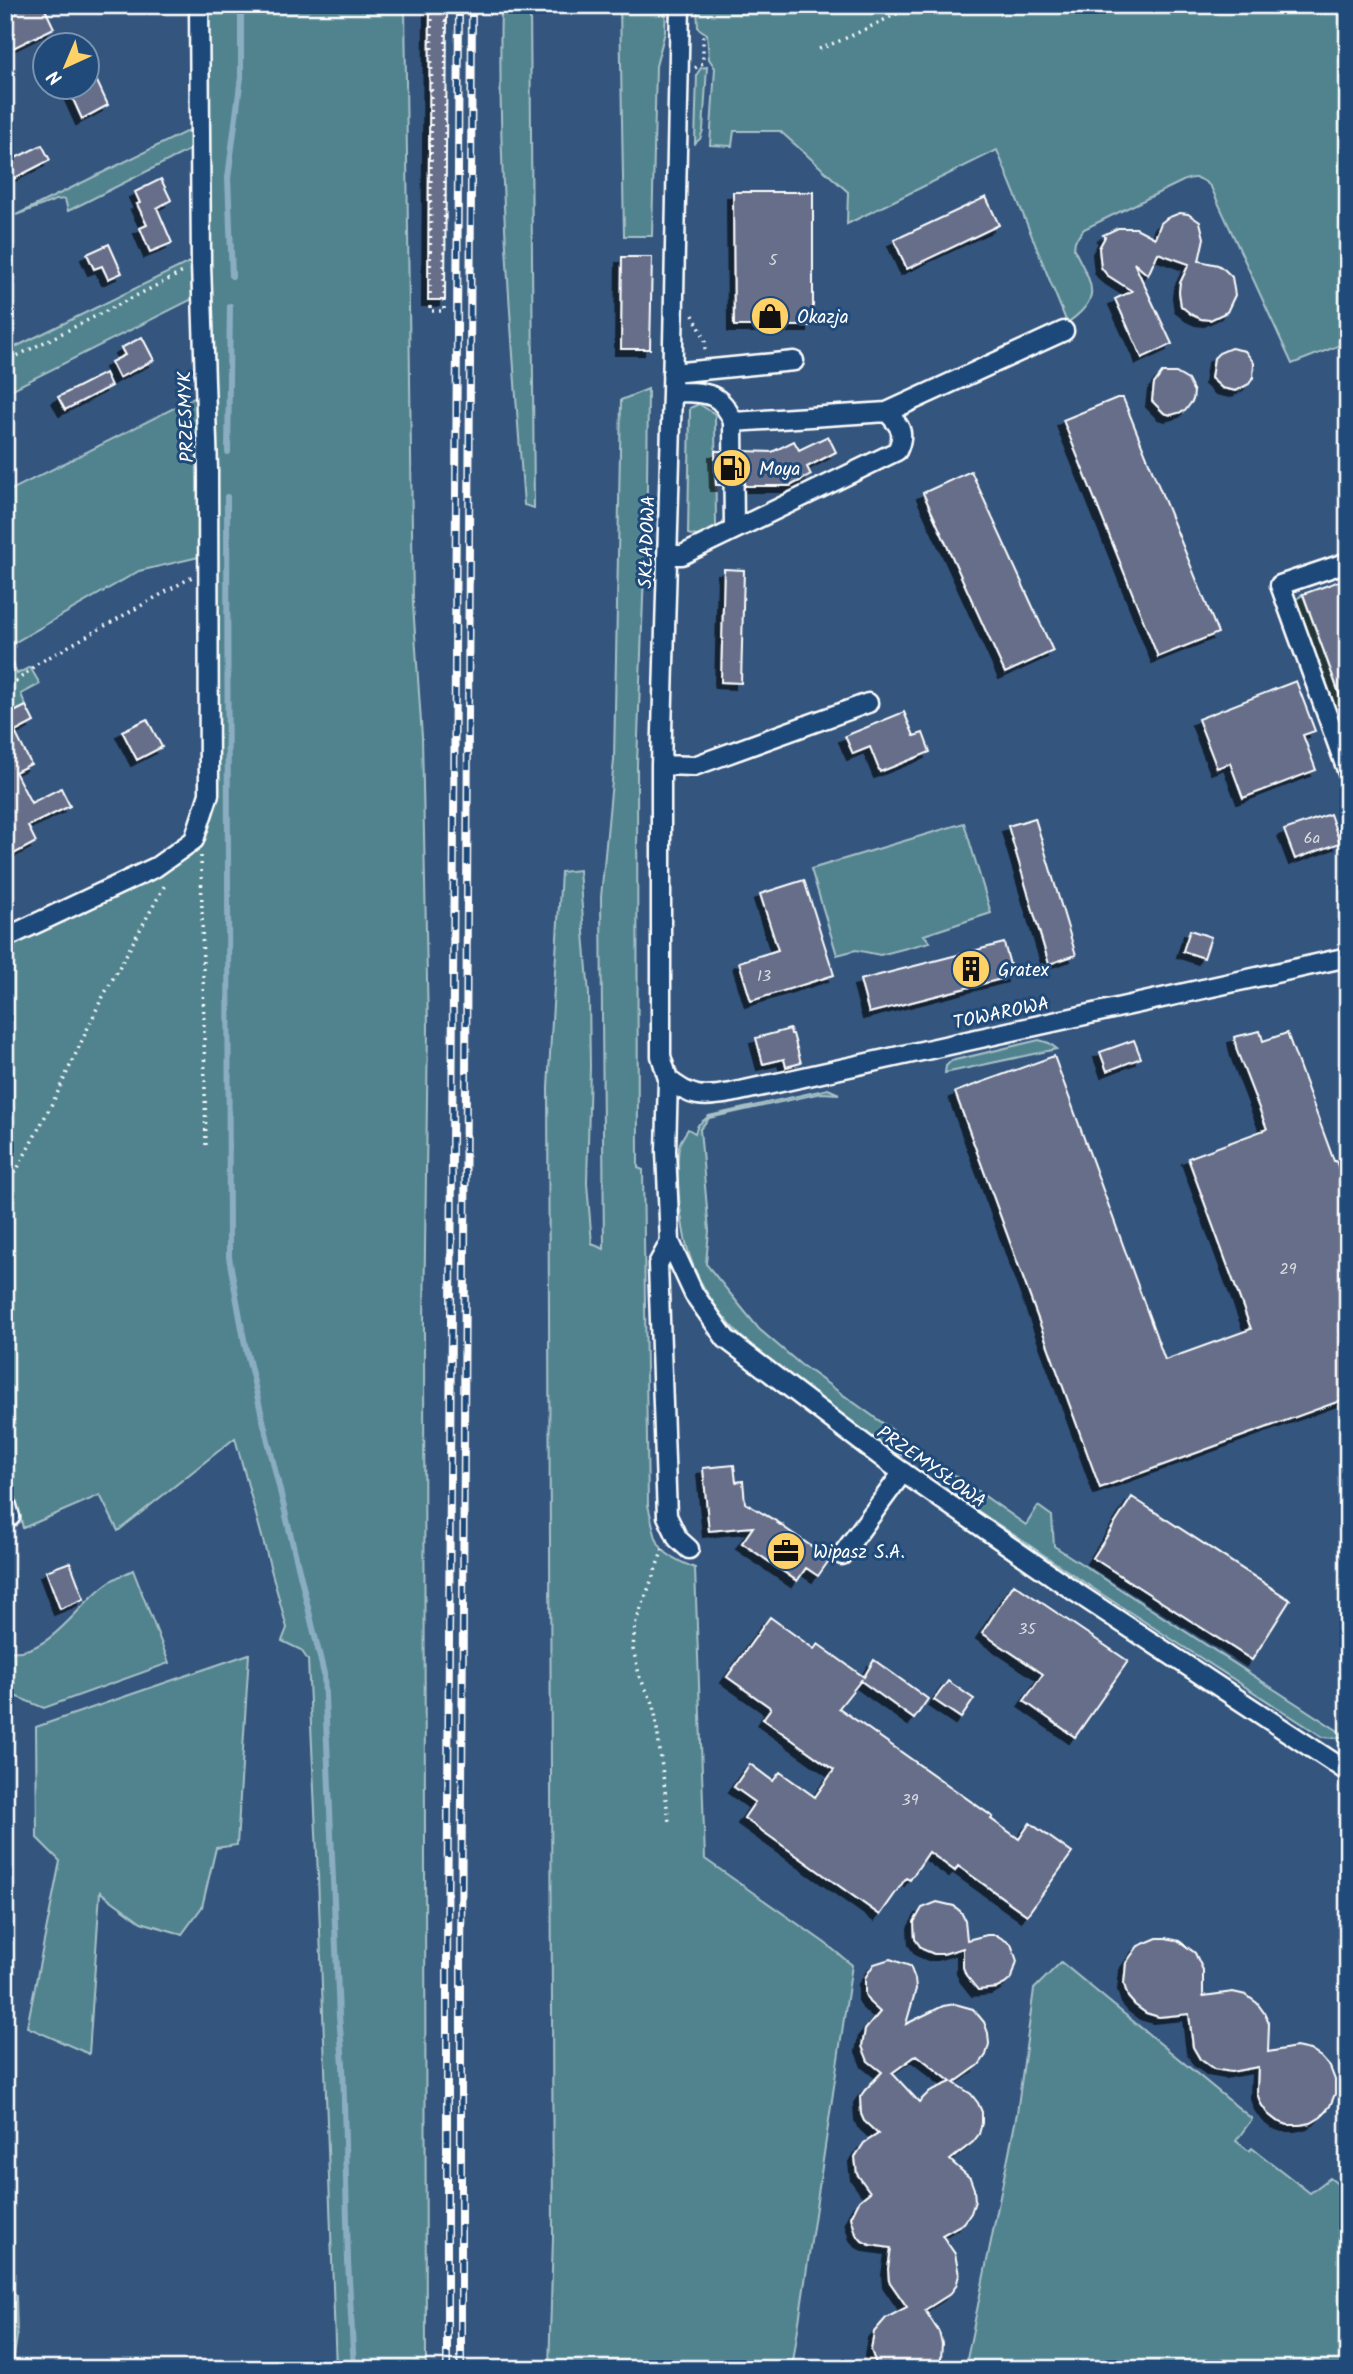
<svg xmlns="http://www.w3.org/2000/svg" width="1353" height="2374" font-family="Kalam,sans-serif">
<defs>
<filter id="shadow"><feDropShadow dx="-6" dy="6" stdDeviation="0" flood-color="#0009"/></filter>
</defs>
<rect width="100%" height="100%" fill="#34557e"/>
<filter id="ink" filterUnits="userSpaceOnUse"><feTurbulence type="fractalNoise" baseFrequency=".0143" numOctaves="2"/><feDisplacementMap in="SourceGraphic" scale="14" xChannelSelector="R" yChannelSelector="G"/><feConvolveMatrix kernelMatrix="1 2 1 2 8 2 1 2 1" color-interpolation-filters="sRGB"/></filter>
<g filter="url(#ink)">
<path fill="#51838f" stroke="#a8c1c7" stroke-width="2" d="M202,5H405L413,604L422,737L428,1026L424,1324L426,2369H336L318,1876L308,1660L301,1650L282,1641L287,1628L235,1438L118,1531L100,1495L23,1528L20,1515L5,1520V943L154,875L204,839L203,556L139,571L7,647L17,674L30,667L40,684L21,694L26,706L5,716V493L202,394V294L5,393V352L202,256L201,144L68,211L65,199L56,200L16,215L202,124Z
M501,5H530L534,508L524,505C512,339 497,172 501,5Z
M620,5H666L665,32L656,66L652,236H624Z
M697,5H1348V342L1292,364L1211,187C1202,178 1196,176 1185,180L1084,229L1075,241L1074,249C1091,284 1105,297 1067,323L997,150L847,224L848,192L780,131H734L732,146L710,145L715,68L709,59L707,34L698,28Z
M707,67L703,130L700,139L695,143L697,74L701,68Z
M648,389L647,488L637,765L638,1168L643,1170L648,1505C658,1546 654,1552 695,1568L705,1859L825,1943L852,1965L792,2369H549L553,2237L548,1087L561,872L579,870L589,995L590,1067L587,1183L592,1244L604,1249L601,897L614,760L621,400Z
M699,404L715,414L716,527C706,536 701,538 688,534L690,408Z
M1302,594L1348,718V757L1295,602Z
M964,823L991,913L924,935L930,942L880,955L856,950L837,955L811,869Z
M1039,1040L1049,1043L1057,1049L945,1073L946,1066L951,1061Z
M828,1089L839,1094L821,1093L709,1118L700,1129L709,1231L706,1264L759,1329L800,1364L923,1452C912,1458 904,1457 893,1452C824,1403 730,1351 695,1270C686,1250 683,1229 680,1207C678,1193 676,1156 680,1143C682,1138 685,1134 688,1129L695,1133L698,1125L709,1116Z
M939,1464L1026,1525L1038,1506L1052,1516L1054,1546L1346,1736L1335,1738L1323,1737L1100,1593L947,1490L941,1481Z
M133,1570L169,1663L44,1708L5,1692V1651C50,1658 76,1605 108,1583C116,1577 125,1574 133,1570Z
M249,1654L237,1845L216,1848L202,1907L182,1934L141,1922L100,1892L89,2054L27,2027L60,1861L37,1838L36,1727Z
M1061,1962L1252,2119L1236,2141L1249,2151L1252,2148L1310,2193L1330,2178L1348,2192V2369H965L1017,2113L1034,1989Z
M5,2283L16,2295L17,2337L12,2369H5Z"/>
<g fill="none" stroke-linecap="round" stroke-linejoin="round">
<path stroke="#8badc2" stroke-width="6" d="M232,276L228,178L241,77V5
M228,452L230,306
M227,497L229,1257L245,1345L324,1674L339,2016L343,2064L348,2261L354,2369"/>
</g>
<path fill="#666e89" stroke="#fff" stroke-width="2" fill-rule="evenodd" filter="url(#shadow)" d="M29,5H43L54,28L5,52V17Z
M430,5H447L445,300H428Z
M88,62L108,105L82,119L68,88H88Z
M42,145L50,160L5,183V163Z
M161,179L171,200L157,208L172,243L150,252L140,228L147,225L137,204L140,203L135,192Z
M733,192H813V326H734Z
M986,197L999,225L907,269L894,240Z
M1180,213L1188,214L1200,222L1204,238L1199,261L1218,265L1225,270L1232,277L1235,295L1227,312L1210,320L1201,319L1192,315L1181,306L1179,292L1180,283L1189,264L1158,253L1148,275L1134,263L1172,344L1142,358L1115,299L1132,291L1107,275L1101,267L1099,248L1105,237L1103,235L1118,228H1136L1155,238L1161,223L1167,218Z
M109,244L122,273L108,279L102,266L94,269L87,254Z
M622,257H652L650,349H621Z
M142,337L154,360L119,378L111,362L125,355L121,348Z
M1231,348L1245,351L1254,363L1253,378L1249,384L1236,391L1222,388L1211,378L1214,358L1219,353Z
M105,373L111,386L65,410L58,397Z
M1162,373H1176L1188,380L1194,392L1193,400L1185,411L1171,415L1164,413L1152,401L1154,384Z
M1117,398H1123L1218,633L1158,657L1063,420Z
M828,436L836,452L807,467L811,475L790,486H745V451L772,452L794,441L799,450Z
M715,451H722V485H716Z
M971,471L1053,651L1005,673L923,493Z
M724,569L744,570L741,683L721,682Z
M1348,578V712H1346L1303,594Z
M1296,681L1315,731L1303,735L1316,770L1243,798L1230,763L1217,768L1198,719Z
M26,706L34,722L15,732L31,764L15,772L31,803L61,788L70,806L28,826L36,842L12,855L5,841V713L6,716Z
M904,712L914,736L923,733L930,752L880,772L870,747L853,754L845,736Z
M147,719L162,747L137,760L122,731Z
M1330,814L1340,843L1295,859L1284,830Z
M1035,818L1076,955L1049,964L1008,826Z
M804,880L834,975L751,1001L739,962L778,950L760,894Z
M1190,930L1211,937L1204,958L1183,951Z
M1004,943L1013,976L869,1013L860,980Z
M790,1029L791,1034H793L801,1063L786,1067L784,1059L763,1064L756,1038Z
M1260,1031L1263,1041L1287,1033L1334,1161H1336L1345,1185L1348,1184V1398L1100,1488L955,1092L1054,1056L1165,1360L1251,1329L1188,1158L1267,1129L1237,1051L1234,1037Z
M1134,1040L1141,1058L1107,1071L1100,1052Z
M734,1465L736,1482L743,1481L745,1503L781,1524H779L830,1559L818,1576L806,1568L797,1581L742,1543L753,1527L709,1531L703,1468Z
M1132,1497L1290,1600L1252,1660L1093,1558Z
M70,1562L84,1599L60,1609L46,1571Z
M1014,1584L1128,1661L1075,1737L1024,1701L1043,1674L982,1633Z
M770,1617L814,1649L818,1644L864,1677L874,1660L928,1699L914,1719L861,1681L862,1679L839,1708L993,1817L991,1819L1019,1839L1030,1823L1072,1853L1027,1915L958,1866L955,1871L929,1852L910,1880L906,1878L880,1915L744,1818L755,1802L734,1787L750,1764L773,1781L780,1772L815,1797L834,1770L763,1719L771,1708L727,1677Z
M948,1681L974,1699L961,1718L934,1700Z
M937,1902L954,1906L961,1912L965,1920L967,1940L987,1935H996L1011,1944L1017,1961L1012,1978L1005,1984L997,1988L978,1990L966,1975L963,1967V1948L943,1954H934L922,1949L915,1939L914,1922L922,1908Z
M1157,1938H1166L1179,1941L1195,1953L1203,1970V1996L1233,1992L1246,1995L1257,2003L1265,2014L1269,2024L1268,2052L1296,2047L1310,2050L1321,2057L1330,2067L1335,2080V2094L1330,2106L1321,2117L1311,2123L1300,2125H1288L1277,2121L1268,2114L1261,2104L1257,2093L1258,2067L1231,2072L1214,2069L1200,2059L1193,2047L1189,2014L1159,2017L1146,2013L1135,2005L1128,1997L1124,1984L1126,1963L1138,1946Z
M890,1959L910,1966L915,1979L916,1989L906,2024L943,2006L955,2004L973,2009L984,2022L988,2033L989,2044L986,2055L979,2065L954,2083L971,2094L978,2103L982,2112V2123L979,2134L973,2142L950,2160L970,2178L974,2189L975,2201L971,2213L964,2223L942,2235L955,2254L959,2275L956,2286L950,2294L925,2310L939,2332L942,2344L941,2359L935,2369H878L871,2350L874,2332L886,2318L907,2307L889,2281L888,2269L891,2248L870,2245L862,2241L856,2234L851,2217L859,2201L870,2192L857,2174L855,2157L864,2143L878,2134L864,2121L861,2114L860,2097L865,2090L882,2072L868,2061L862,2046L865,2030L880,2012L869,2002L865,1994V1978L874,1964ZM917,2055L951,2082L930,2091L919,2102L892,2073Z"/>
<g fill="none" stroke-linecap="round" stroke-linejoin="round">
<g stroke="#fff" stroke-width="23">
<path id="minor" d="M680,5L672,392L661,765V1056L668,1079L666,1151L670,1242L694,1294L726,1339L888,1462L1077,1593L1348,1772
M672,373L794,361
M887,412L1064,331
M733,422L734,528
M667,555H682L897,451C906,432 900,426 887,412L733,422C721,390 703,392 672,392
M1348,562L1280,585L1348,773
M661,765L694,766L868,703
M5,938L156,867L194,840L209,794L208,470L201,264L199,5
M668,1079C691,1098 702,1098 731,1093L1348,957
M670,1242L658,1264L667,1516L678,1539L689,1549
M5,1499L10,1517
M842,1555L903,1472"/>
</g>
<path stroke="#fff" stroke-width="3.5" stroke-dasharray="2 5" stroke-linecap="butt" d="M432,5L430,311H444L446,5
M819,49C852,37 883,20 915,5
M695,68L703,63V37L698,34
M693,315L705,339V354
M5,362L183,272
M5,691L37,664L192,577
M201,856L206,1148
M5,1192L56,1096L100,1002L166,883
M663,1549L635,1625L633,1649L640,1678L654,1705L669,1822"/>
<use href="#minor" stroke="#1f4a7a" stroke-width="18"/>
<g stroke="#fff" stroke-width="8">
<path id="rail" d="M447,2369V1969L459,5
M461,2369V1970L472,5"/>
</g>
<use href="#rail" stroke="#1f4a7a" stroke-width="5" stroke-dasharray="16" stroke-linecap="butt"/>
</g>
</g>
<defs>
<g id="shop-disc" transform="scale(2.0125)"><circle r="9.5" fill="#ffd166" stroke="#1f4a7a"/><path d="M-5-2.5h2.3a2.7 3.5 0 0 1 5.4 0H5L5.5 6h-11ZM-1.5-2.5h3a1.5 2.3 0 0 0-3 0Z" fill="#111"/></g>
<g id="fuel-disc" transform="scale(2.0125)"><circle r="9.5" fill="#ffd166" stroke="#1f4a7a"/><path d="M-5.5-6h7V0h2V4h1.3V-2.5L3-4.5l.8-.8L6-3V5H2.5V1h-1V6h-7ZM-4.2-4.7v3.2H.2V-4.7Z" fill="#111"/></g>
<g id="building-disc" transform="scale(2.0125)"><circle r="9.5" fill="#ffd166" stroke="#1f4a7a"/><path d="M-4-6H4V6H1V3H-1V6H-4ZM-2.5-4.3h1.7v1.8h-1.7ZM.8-4.3h1.7v1.8H.8ZM-2.5-1h1.7V.8h-1.7ZM.8-1h1.7V.8H.8Z" fill="#111"/></g>
<g id="office-disc" transform="scale(2.0125)"><circle r="9.5" fill="#ffd166" stroke="#1f4a7a"/><path d="M-6-3h4V-5.5h4V-3h4V5H-6ZM-1-4.5V-3h2v-1.5ZM-6 0V1H6V0Z" fill="#111"/></g>
</defs>
<g fill-rule="evenodd">
<use href="#shop-disc" x="770" y="316"/>
<use href="#fuel-disc" x="732" y="468"/>
<use href="#building-disc" x="971" y="969"/>
<use href="#office-disc" x="786" y="1551"/>
</g>
<g text-anchor="middle" stroke-width="6" stroke-linejoin="round" paint-order="stroke">
<g font-size="16" fill="#d9dbe2">
<text x="773" y="265">5</text>
<text x="1312" y="843">6a</text>
<text x="764" y="981">13</text>
<text x="1288" y="1274">29</text>
<text x="1027" y="1634">35</text>
<text x="910" y="1805">39</text>
</g>
<g font-size="19" fill="#fff" stroke="#1f4a7a" text-anchor="start">
<text x="797" y="323">Okazja</text>
<text x="759" y="475">Moya</text>
<text x="998" y="976">Gratex</text>
<text x="813" y="1558">Wipasz S.A.</text>
</g>
<g font-size="19" fill="#fff" stroke="#1f4a7a">
<text transform="translate(185 417) rotate(-92)" y="7">PRZESMYK</text>
<text transform="translate(646 542) rotate(-88)" y="7">SKŁADOWA</text>
<text transform="translate(1001 1012) rotate(-12)" y="7">TOWAROWA</text>
<text transform="translate(932 1466) rotate(35)" y="7">PRZEMYSŁOWA</text>
</g>
</g>
<rect width="1353" height="2374" fill="none" stroke="#1f4a7a" stroke-width="28"/>
<rect x="14" y="14" width="1325" height="2346" fill="none" stroke="#fff" stroke-width="2.5" filter="url(#ink)"/>
<g transform="translate(66 66) rotate(224)"><circle r="33" fill="#1f4a7a" stroke="#7992af" stroke-width="2"/>
<path d="M0-5L12 26L0 18L-12 26Z" fill="#ffd166"/>
<text y="-10" font-size="19" font-weight="bold" text-anchor="middle" fill="#ffffff">N</text>
</g>
</svg>
